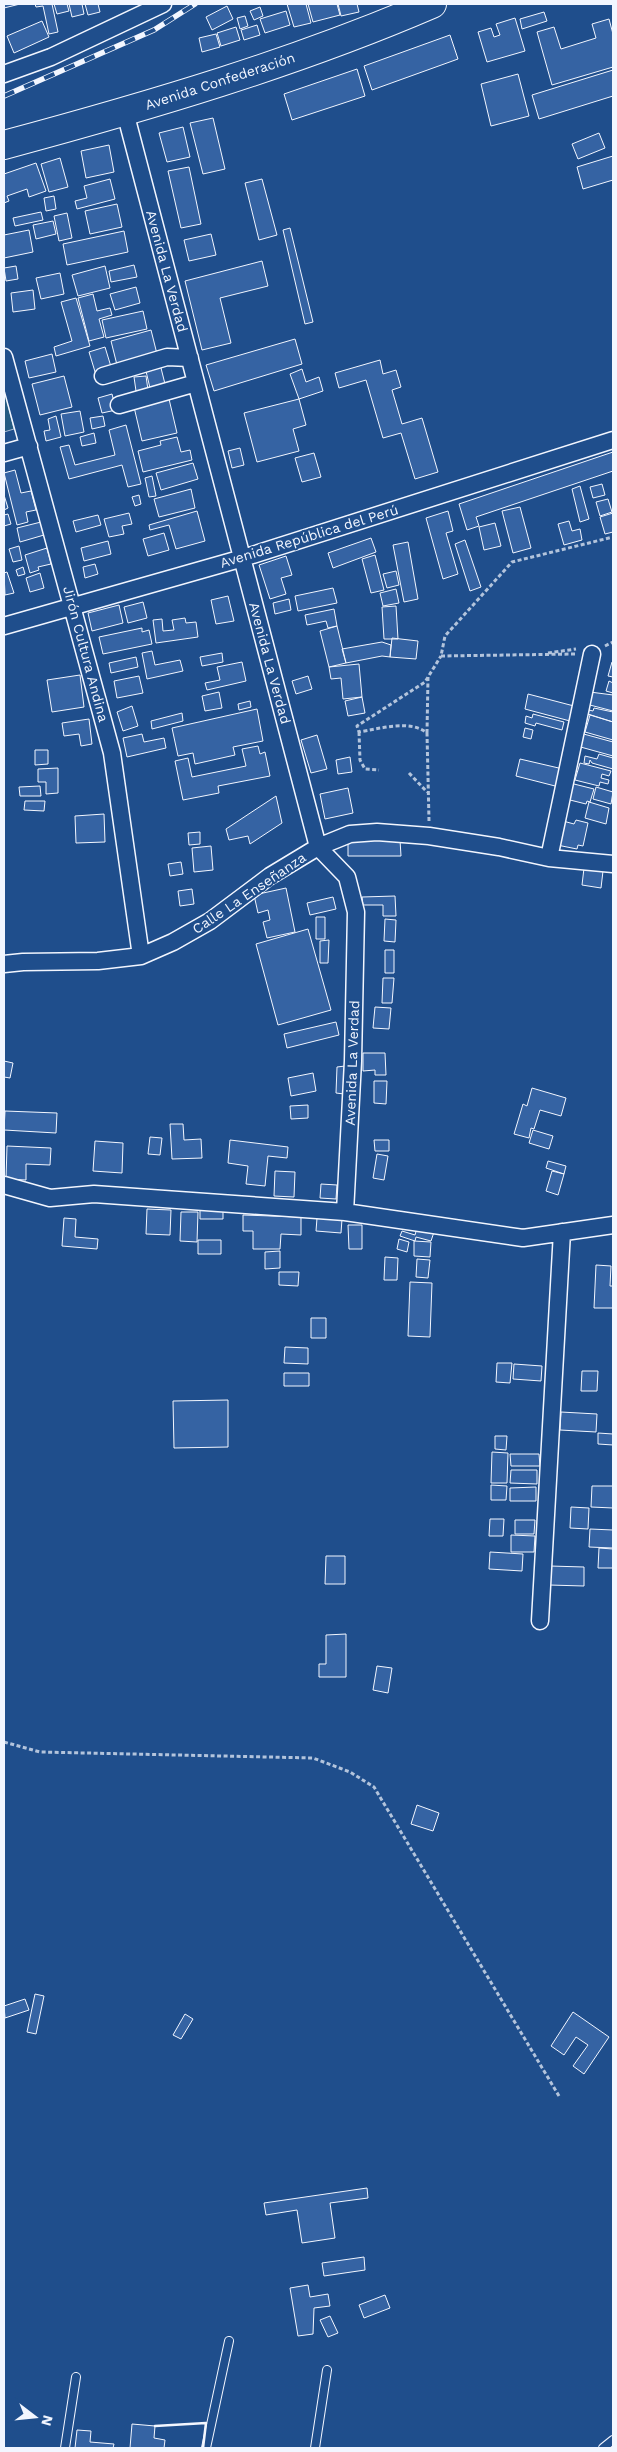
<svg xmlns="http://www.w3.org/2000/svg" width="617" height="2452" font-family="'Work Sans',sans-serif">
<rect width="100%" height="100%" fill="#1f4e8c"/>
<path fill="#245a82" stroke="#a8bbd7" d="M4,388L14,429L4,432Z"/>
<path fill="#3563a3" stroke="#f2f6ff" d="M4,4H20L4,8Z
M35,4H52L58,32L49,34L43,6L36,7Z
M54,4H67L69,11L57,14Z
M69,4H82L84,14L72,17Z
M85,4H98L100,12L88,15Z
M287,4H306L311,23L294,27Z
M308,4H337L340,15L313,22Z
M338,4H357L359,12L341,16Z
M227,6L233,19L212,30L206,17Z
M260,7L263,16L254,20L250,11Z
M286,11L290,25L265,33L260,19Z
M544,12L547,21L522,29L520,19Z
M245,16L248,26L240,29L237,18Z
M515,18L525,51L487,62L478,32L491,28L494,37L500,35L496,24Z
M609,19L613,34V67L552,85L537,32L554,27L561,49L596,38L592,24Z
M42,21L49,37L14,53L7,36Z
M257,25L260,35L244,40L241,30Z
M236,27L240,40L221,46L217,33Z
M216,34L220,47L202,52L199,38Z
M450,35L458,59L372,90L364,66Z
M357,69L365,96L292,120L284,94Z
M613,70V96L539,119L532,95Z
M518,74L529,116L491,126L481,84Z
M213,118L225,169L203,174L190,123Z
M183,127L190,157L167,162L159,133Z
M599,133L605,148L578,159L572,144Z
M109,145L114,172L86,178L81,151Z
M613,156V180L583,189L577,167Z
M60,158L68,187L49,192L41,164Z
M36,163L46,191L29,197L27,189L7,196L9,201L4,203V174Z
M189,167L201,224L181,228L168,171Z
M110,179L115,199L77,209L75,201L87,198L84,186Z
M262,179L277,235L259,240L245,183Z
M54,196L56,209L46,211L44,198Z
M117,204L122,227L90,234L85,211Z
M41,212L43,220L15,226L13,218Z
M67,213L72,238L59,241L54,216Z
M53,221L56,234L36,239L33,225Z
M290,228L313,322L305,324L283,230Z
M29,230L33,252L4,258V235Z
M124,231L128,252L67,265L63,244Z
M211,234L216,255L189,261L184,240Z
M262,261L268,286L220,298L231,343L202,350L185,281Z
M134,265L137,277L111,282L109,271Z
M16,266L18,279L6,281L4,268Z
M105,266L110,288L78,296L72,275Z
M60,273L64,294L41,299L36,278Z
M136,287L140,303L115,310L110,294Z
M33,290L35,309L13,312L11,293Z
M93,294L97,311L110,308L112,315L99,319L104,337L89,341L78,298Z
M76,298L90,346L56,356L54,347L72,341L61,302Z
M143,311L147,329L106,338L102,320Z
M151,330L157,354L117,365L111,341Z
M295,339L302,364L214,391L206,365Z
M105,347L112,370L96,375L89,352Z
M52,354L56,372L29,378L25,361Z
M380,360L383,374L396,370L401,387L392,390L402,424L422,418L438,472L415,479L401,433L383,438L366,380L339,388L335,373Z
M160,364L165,384L150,388L145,367Z
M302,369L306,382L319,377L323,391L299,399L290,374Z
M64,376L72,407L40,415L32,384Z
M146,376L148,390L136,391L134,377Z
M112,394L116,410L102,413L98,398Z
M169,399L177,433L142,441L134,407Z
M299,399L306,425L293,429L299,451L257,462L244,413Z
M80,411L84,432L65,436L61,414Z
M56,416L61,437L46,441L44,431L50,430L48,419Z
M103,416L105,426L92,429L90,418Z
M126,425L141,484L128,487L122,465L69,479L60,447L69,445L75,465L115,455L109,430Z
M94,433L96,443L82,446L80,437Z
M177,437L181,452L190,450L192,460L143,472L138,451L161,445L160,441Z
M240,448L244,465L232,468L228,451Z
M613,452V471L476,517L479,526L467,530L459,504Z
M314,453L321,477L302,482L295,458Z
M193,463L198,479L161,490L156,473Z
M15,470L21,493L31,491L36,510L26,512L28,522L17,525L4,473Z
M152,476L156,496L149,497L145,478Z
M602,484L605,495L593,498L590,487Z
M580,486L589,519L580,522L572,489Z
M191,489L195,508L159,517L154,499Z
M4,495L8,508L4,510Z
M139,495L141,504L135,506L132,497Z
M608,499L612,512L600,516L596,502Z
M520,507L531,548L513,553L502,511Z
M197,511L205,541L176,549L169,525L150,530L149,525Z
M448,511L453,531L446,533L458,574L443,579L426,518Z
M129,513L132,524L122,526L124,534L109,537L104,519Z
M613,513V532L605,534L600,517Z
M8,514L11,524L4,526V515Z
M98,515L101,525L76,532L73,521Z
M569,521L572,531L580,529L582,540L564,545L558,524Z
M41,522L44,535L20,542L17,528Z
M495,523L501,546L484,550L479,527Z
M164,533L169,550L148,556L143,539Z
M371,538L376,552L333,568L328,553Z
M465,540L481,587L470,591L455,544Z
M108,541L111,554L84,561L81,548Z
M408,542L418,599L404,602L393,545Z
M19,546L22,560L13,562L9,549Z
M47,548L51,564L38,567L39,570L30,573L25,555Z
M375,555L384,590L371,593L362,559Z
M286,556L292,575L281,578L286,594L270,599L259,565Z
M95,564L98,574L85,578L83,567Z
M23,567L25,574L18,576L16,570Z
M396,571L399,585L387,588L383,574Z
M7,572L14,593L5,595L4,573Z
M40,573L44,588L30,592L26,578Z
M333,588L337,603L298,611L295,596Z
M396,589L399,603L383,606L380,593Z
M228,596L234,621L216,624L211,600Z
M289,599L291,610L275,614L273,603Z
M143,602L147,618L128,623L124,607Z
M119,605L123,623L92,631L88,613Z
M396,606L398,639H384L382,607Z
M334,609L337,626L328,628L326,621L307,625L305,615Z
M185,618L186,623L196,622L198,637L156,643L153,620L162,619L163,631L174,630L172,620Z
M337,626L346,663L329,667L320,631Z
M142,628V632L149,630L152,644L103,654L99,637Z
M392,638L418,641L416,659L390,657Z
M382,642L391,645L390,657L382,656L346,663L342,649Z
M152,651L155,665L180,660L183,671L147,679L142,653Z
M222,653L223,662L202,666L200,657Z
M136,657L138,667L111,673L109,663Z
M242,662L246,681L207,690L205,683L220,680L217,667Z
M612,662L613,663V677L608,676Z
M359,664L362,697L343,699L341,678L331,679L329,667Z
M80,675L84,707L52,712L47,680Z
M139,676L143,693L117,698L114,681Z
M308,676L312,689L296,694L292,681Z
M609,681L613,683V693L606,691Z
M219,692L222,708L205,711L202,696Z
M590,692L613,695V711L586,704Z
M528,694L574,706L570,721L525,709Z
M362,697L365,713L348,716L345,701Z
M250,701L251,707L239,710L238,704Z
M132,706L138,726L123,731L117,712Z
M594,708L613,712V722L588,714L589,710L593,711Z
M257,709L263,741L233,747L235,755L195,764L193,753L178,756L172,728Z
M182,713L183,721L152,729L151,721Z
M533,714L564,722L562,730L536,723L535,726L525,723L526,716L532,718Z
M590,715L613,722V740L585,732Z
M89,719L92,744L81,746L79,734L64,736L62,723Z
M525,728L533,730L531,739L523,737Z
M580,733L613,742V756L577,746Z
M142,734L144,742L164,738L166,748L127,757L123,738Z
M317,735L327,769L311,773L301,740Z
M258,746L260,754L265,752L270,776L218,786L219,793L183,800L175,761L188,758L192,777L246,766L242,749Z
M35,750H48V764L35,765Z
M599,754L613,758V769L592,763L590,760L589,764L584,763L585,756L597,759Z
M350,757L352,772L338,774L336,760Z
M520,759L563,769L559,787L516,776Z
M580,763L611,771L609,776L602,774L601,778L609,780L608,784L600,782L599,786L575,780Z
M58,768V793L46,794V782H38V769Z
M570,783L594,789L590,802L587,801L586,804L566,799Z
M40,786L41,796H20L19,787Z
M596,787L613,792L611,804L593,799Z
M348,788L353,813L325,819L320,794Z
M276,796L282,823L250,844L248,836L229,840L226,829Z
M25,801H45L44,811L24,810Z
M589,802L609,808L606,824L585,818Z
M104,814L105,842L76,843L75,816Z
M576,820L588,823L583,846L578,845L577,849L557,845L563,821L574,824Z
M200,832V844L189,845L188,833Z
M400,840L401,856H348V841Z
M211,846L213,870L194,872L192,848Z
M181,862L183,874L170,876L168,864Z
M584,868L603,871L601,888L582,885Z
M286,888L295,932L267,938L263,922L270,920L268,910L258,913L254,895Z
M192,889L194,904L180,906L178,891Z
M395,896L396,916H383V905H363L362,897Z
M333,897L336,909L310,915L307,903Z
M316,917H325V939H316Z
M385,919L396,920L395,942L384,941Z
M308,929L331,1010L278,1025L256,944Z
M329,940L328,963H320V941Z
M385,950H394V973H385Z
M383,978H394L392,1003H382Z
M375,1007L391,1008L389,1029L373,1028Z
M336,1022L339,1035L287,1048L284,1034Z
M363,1053H385L386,1075H375V1070L363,1071Z
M4,1061L13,1063L10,1078L4,1077Z
M345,1066L344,1094L336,1093L337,1067Z
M313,1073L316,1091L291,1096L288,1078Z
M374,1081H387L386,1104L374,1103Z
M532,1088L566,1098L561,1116L540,1110L534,1129L531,1128L529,1138L514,1134L523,1104L527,1106Z
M308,1105V1118L291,1119L290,1106Z
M5,1111L57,1113L56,1133L4,1130Z
M170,1124H183L184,1140L201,1139L202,1158L172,1159Z
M533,1130L553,1136L549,1149L529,1143Z
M150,1137L162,1138L160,1155L148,1154Z
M230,1140L288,1147L287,1158L268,1156L265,1186L246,1184L248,1166L228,1163Z
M374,1140H389V1151H375Z
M95,1141L123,1143L122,1173L93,1171Z
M7,1146L51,1148L50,1165L26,1164V1180L6,1179Z
M377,1154L388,1156L384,1180L373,1178Z
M548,1161L566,1166L564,1174L546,1168Z
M275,1171L295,1172L294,1197L274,1196Z
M552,1171L564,1174L558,1195L546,1191Z
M321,1184L337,1185L336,1199L320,1198Z
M200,1204L223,1205V1219H200Z
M147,1209L171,1210L170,1235L146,1234Z
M181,1212H198L197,1242L180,1241Z
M243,1215L301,1217V1235L281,1234L280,1249H253V1231H243Z
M64,1218L76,1219L75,1237L98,1239L97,1249L62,1246Z
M317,1218L342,1219L341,1233L316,1231Z
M418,1224L435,1229L431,1241L416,1237L415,1241L400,1236L402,1231L415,1235Z
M348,1225H362V1249H349Z
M399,1239L409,1242L407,1252L397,1249Z
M198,1240H221V1254H198Z
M414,1241L431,1242L430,1257L414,1256Z
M280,1251V1268L265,1269V1252Z
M385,1257L398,1258L397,1280H384Z
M417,1259L430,1260L428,1278L416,1277Z
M596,1265L611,1266L610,1286H613V1308H594Z
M279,1272H299L298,1286L279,1285Z
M410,1282L432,1283L430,1337L408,1336Z
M311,1318H326V1338H311Z
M285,1347L308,1348V1364L284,1363Z
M497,1363H512L510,1383L496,1382Z
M514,1364L542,1366L541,1381L513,1379Z
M582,1371H598L597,1391H581Z
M284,1373H309V1386H284Z
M228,1400V1447L174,1448L173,1401Z
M561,1412L597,1414L596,1432L560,1430Z
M598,1433L613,1434V1445L598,1444Z
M495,1436H507L506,1450L495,1449Z
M492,1452L508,1453L507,1483H491Z
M510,1454H539L540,1466H511Z
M511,1470H537V1484L510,1483Z
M491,1485L507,1486L506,1500H491Z
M592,1486H613V1508L591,1507Z
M536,1487V1501H510V1488Z
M571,1507L589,1508L588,1529L570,1528Z
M490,1519H504L503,1536H489Z
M515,1520H535L534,1534H515Z
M590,1529L613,1530V1548L589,1547Z
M511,1535L535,1536L534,1552H511Z
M599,1548L613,1549V1568H598Z
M490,1552L523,1554L522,1571L489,1569Z
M326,1556H345V1584H325Z
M550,1566L584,1567V1586L549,1585Z
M346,1634V1677H319V1664H326V1635Z
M377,1666L392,1668L388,1693L373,1690Z
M417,1805L439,1813L433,1831L411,1824Z
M35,1994L44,1996L36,2034L27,2032Z
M25,1999L29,2010L5,2018L4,2006Z
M573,2012L609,2037L584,2074L573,2066L588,2045L576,2037L564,2055L551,2046Z
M185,2014L193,2019L181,2039L173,2035Z
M367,2188L368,2198L330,2203L335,2238L302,2243L297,2210L266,2215L264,2203Z
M364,2257L365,2270L324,2276L322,2263Z
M308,2285L310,2297L328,2294L330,2306L314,2308L313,2334L298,2336L290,2288Z
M385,2295L390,2308L364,2318L359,2305Z
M330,2316L338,2333L328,2337L320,2320Z
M132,2424L155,2426L154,2438L165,2440L164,2448H130Z
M77,2430L91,2431L90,2442L114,2444L113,2448H75Z"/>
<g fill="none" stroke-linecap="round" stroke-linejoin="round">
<g stroke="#f2f6ff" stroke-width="10">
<path id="lane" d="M65,2448L76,2377
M206,2448L229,2341
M315,2448L327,2370
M603,2448L613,2440"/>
</g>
<g stroke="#f2f6ff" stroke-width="19">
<path id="street" d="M4,74L51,57L163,4
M125,112L318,847L347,877L356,912L353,1061L345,1212
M4,357L112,753L141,956
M103,376L167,357L190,358
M119,405L196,383
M4,453L29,446
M4,626L243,558L613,440
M549,858L592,654
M4,964L23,962L98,961L141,956L173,942L210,921L270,876L318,847L350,834L377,832L429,836L499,847L549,858L613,864
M4,1185L50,1198L94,1194L345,1212L523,1238L613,1225
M540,1621L562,1232"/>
</g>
<g stroke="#f2f6ff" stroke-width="30">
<path id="highway" d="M4,145C149,106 295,63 432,4"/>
</g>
<path stroke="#b3c4dc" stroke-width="3" stroke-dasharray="4 2.5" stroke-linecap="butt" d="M605,646L613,642
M548,653L576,649
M575,654L441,656L445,636L512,562L613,537
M359,732L360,760L365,769L379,770
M427,733L428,677
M409,773L427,792
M429,821L427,733C410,719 379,729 359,732L357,726L425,682L441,656
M4,1742L40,1752L313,1758L350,1772L374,1787L559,2096"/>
<use href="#lane" stroke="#1f4e8c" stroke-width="8"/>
<use href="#street" stroke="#1f4e8c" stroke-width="16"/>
<use href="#highway" stroke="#1f4e8c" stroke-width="28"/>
<g stroke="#f2f6ff" stroke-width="5.5">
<path id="rail" d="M4,96L154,30L195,4"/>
</g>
<use href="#rail" stroke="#1f4e8c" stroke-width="4" stroke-dasharray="11" stroke-linecap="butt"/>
<path stroke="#f2f6ff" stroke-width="2.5" d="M155,2426L206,2423L203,2448"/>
</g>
<g text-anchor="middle" stroke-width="4" stroke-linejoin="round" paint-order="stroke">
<g font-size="14" fill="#f2f6ff" stroke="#1f4e8c">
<text transform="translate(220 81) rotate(-18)" y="5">Avenida Confederación</text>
<text transform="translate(167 271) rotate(75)" y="5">Avenida La Verdad</text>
<text transform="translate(309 536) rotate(-17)" y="5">Avenida República del Perú</text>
<text transform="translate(86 654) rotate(75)" y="5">Jirón Cultura Andina</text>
<text transform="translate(270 663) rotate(75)" y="5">Avenida La Verdad</text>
<text transform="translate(249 893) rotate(-34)" y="5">Calle La Enseñanza</text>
<text transform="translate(352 1063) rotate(-88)" y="5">Avenida La Verdad</text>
</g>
</g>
<rect width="617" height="2452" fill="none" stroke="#f2f6ff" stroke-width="10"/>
<g transform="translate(35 2417) rotate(106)" stroke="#1f4e8c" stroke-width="4" paint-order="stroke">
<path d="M0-4L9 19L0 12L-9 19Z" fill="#f2f6ff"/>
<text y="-8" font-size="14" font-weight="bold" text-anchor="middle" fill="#f2f6ff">N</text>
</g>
</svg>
